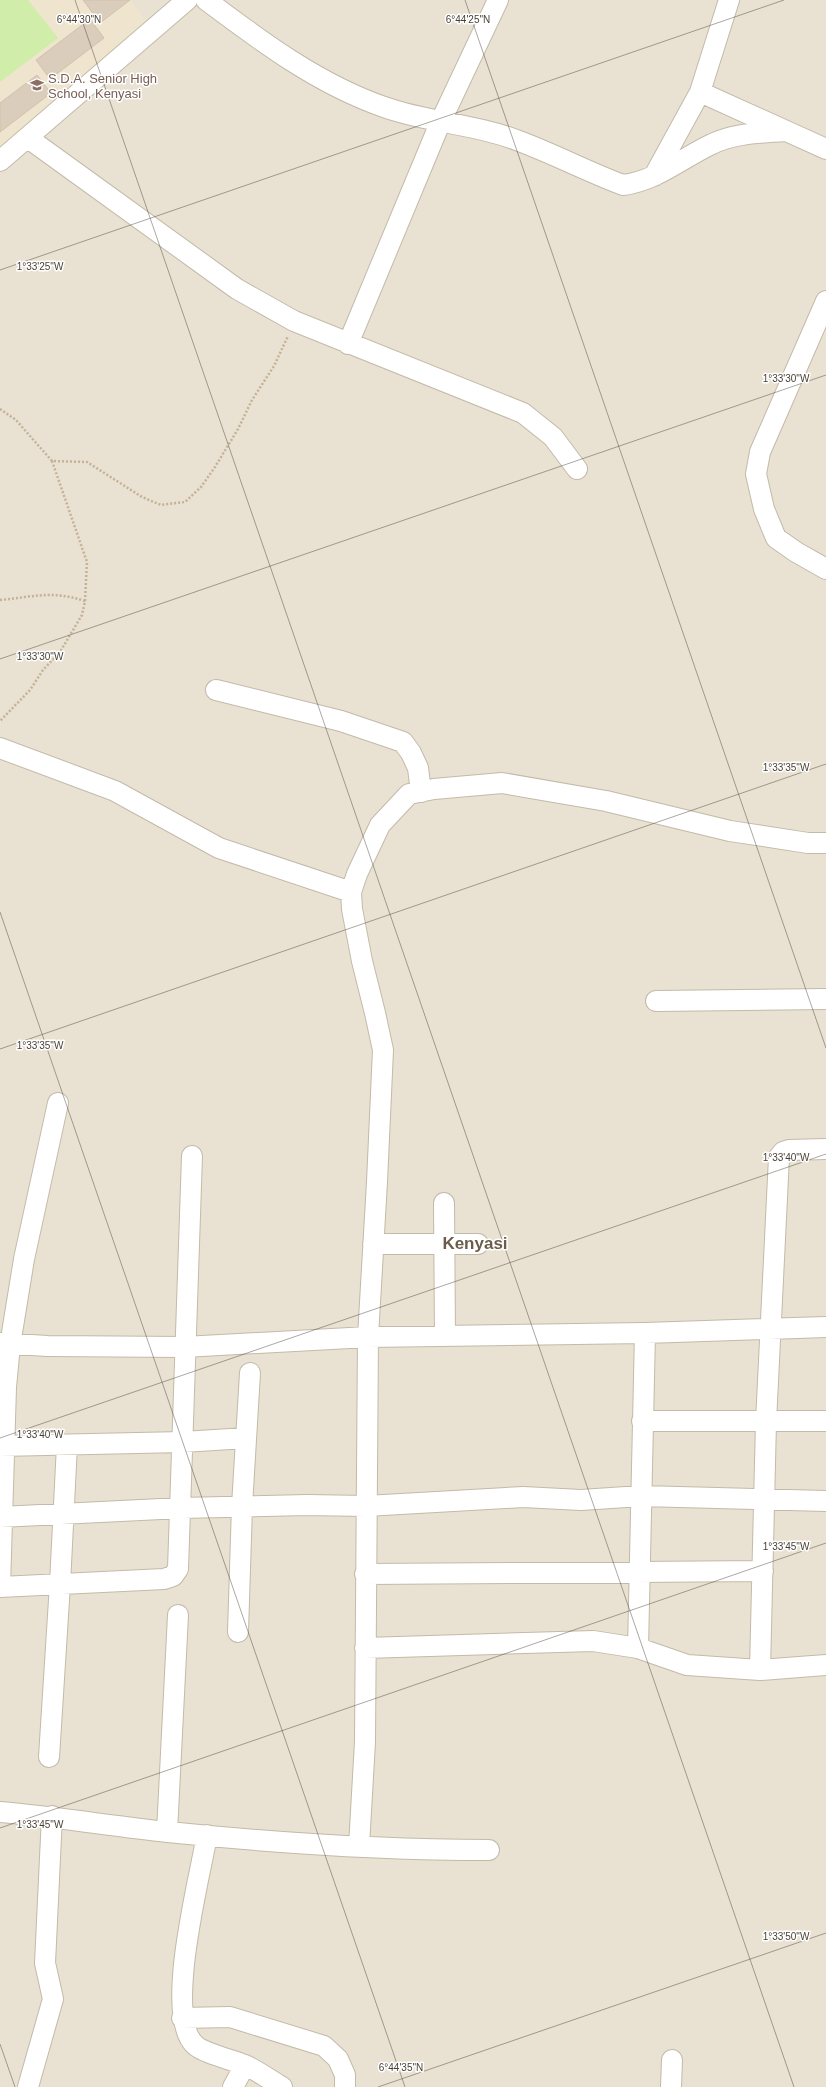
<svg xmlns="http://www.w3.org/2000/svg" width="826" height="2087" font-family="Helvetica,sans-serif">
<rect width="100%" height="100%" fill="#f4efe5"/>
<path fill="#e9e1d2" d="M0,0H826V2087H0Z"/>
<path fill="#efe4cd" d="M0,0H130L147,22L0,149Z"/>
<path fill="#d0eda9" d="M0,0H28L58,38L0,82Z"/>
<path fill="#dacdbc" stroke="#d2c2ac" d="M83,0H130L100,23Z
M90,19L104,38L50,79L36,60Z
M37,75L51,93L0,132V103Z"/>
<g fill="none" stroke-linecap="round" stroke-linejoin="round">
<g stroke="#c3baa9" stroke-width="22">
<path id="minor" d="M206,0C262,42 318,84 384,107C429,123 476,124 519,141C554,154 588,172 623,185C656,181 682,158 712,144C734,133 761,133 785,131
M700,92L826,149
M28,138L237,289L294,321L523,413L553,437L577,469
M0,161L187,0
M654,176L700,92L729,0
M826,301L760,452L756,474L764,509L776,538L796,552L826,569
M348,344L440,123L498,0
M216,690L341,721L403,742L411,753L418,768L421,792
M0,748L115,791L219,848L351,892
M656,1001L826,999
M58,1103L24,1259L10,1345L6,1387L0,1587L164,1579L173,1576L178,1569L192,1156
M444,1203L445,1336
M373,1244H478
M0,1343L47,1346L184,1347L368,1337L645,1333L826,1327
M642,1421H826
M0,1446L183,1442L246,1438
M0,1517L181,1508L307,1505L366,1506L523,1497L581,1500L641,1496L826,1501
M365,1574L763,1571
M238,1632L242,1506L250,1373
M365,1648L593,1641L638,1648L687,1665L760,1670L826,1665
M638,1648L645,1333
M760,1670L766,1422L779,1157L783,1152L789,1150L826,1149
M49,1757L60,1584L67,1445
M0,1812C57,1817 112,1826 168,1832C275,1843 382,1850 489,1850
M167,1832L178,1615
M207,1835C200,1877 163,2016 195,2045C203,2053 233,2060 245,2065C258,2071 270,2080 282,2087
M359,1846L365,1742L368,1337L377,1182L383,1050L375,1013L362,961L352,909L351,892L357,874L380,825L409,794L434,789L502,783L606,801L730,831L808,843H826
M182,2018L230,2017L324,2046L338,2059L345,2075V2087
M28,2087L53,1999L45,1963L52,1816
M233,2087L245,2065
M671,2087L672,2060"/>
</g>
<path stroke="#c4b296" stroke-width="2.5" stroke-dasharray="2 2" stroke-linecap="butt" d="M0,409L16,420L52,461
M0,600C32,597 52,590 85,601L82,615L60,652L43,670L30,690L0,721
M85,601L87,562L52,461L87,462L142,497L161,505L185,502L201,487L215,467L238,429L252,400L274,366L288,336"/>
<use href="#minor" stroke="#fff" stroke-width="20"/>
</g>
<path fill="none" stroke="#473f34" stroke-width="1" stroke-opacity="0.45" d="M75,0L794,2087M465,0L826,1048M0,270L784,0M0,659L826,375M0,912L405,2087M0,1049L826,764M0,1438L826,1154M0,1828L826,1543M0,2044L15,2087M378,2087L826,1933"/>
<defs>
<g id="school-bare" transform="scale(1.08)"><path d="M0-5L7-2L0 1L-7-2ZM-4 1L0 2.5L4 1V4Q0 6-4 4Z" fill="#8d6e63" stroke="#fff" stroke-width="2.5" paint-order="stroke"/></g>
</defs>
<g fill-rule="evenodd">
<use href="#school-bare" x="37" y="85"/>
</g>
<g text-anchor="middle" stroke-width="3" stroke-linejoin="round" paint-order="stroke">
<g font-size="13" fill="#785e54" stroke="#fff" text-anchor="start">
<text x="48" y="83">S.D.A. Senior High<tspan x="48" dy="15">School, Kenyasi</tspan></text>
</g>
<g font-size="17" font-weight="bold" fill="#6b5d4a" stroke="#fff">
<text x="475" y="1249">Kenyasi</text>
</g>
</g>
<g font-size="10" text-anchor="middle" fill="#473f34" stroke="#fff" stroke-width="3" stroke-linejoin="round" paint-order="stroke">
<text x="468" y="23">6°44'25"N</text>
<text x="79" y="23">6°44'30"N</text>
<text x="40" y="270">1°33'25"W</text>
<text x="786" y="382">1°33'30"W</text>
<text x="40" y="660">1°33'30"W</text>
<text x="786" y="771">1°33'35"W</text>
<text x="40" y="1049">1°33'35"W</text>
<text x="786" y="1161">1°33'40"W</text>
<text x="40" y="1438">1°33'40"W</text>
<text x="786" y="1550">1°33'45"W</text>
<text x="40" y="1828">1°33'45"W</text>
<text x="786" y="1940">1°33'50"W</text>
<text x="401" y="2071">6°44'35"N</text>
</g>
</svg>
